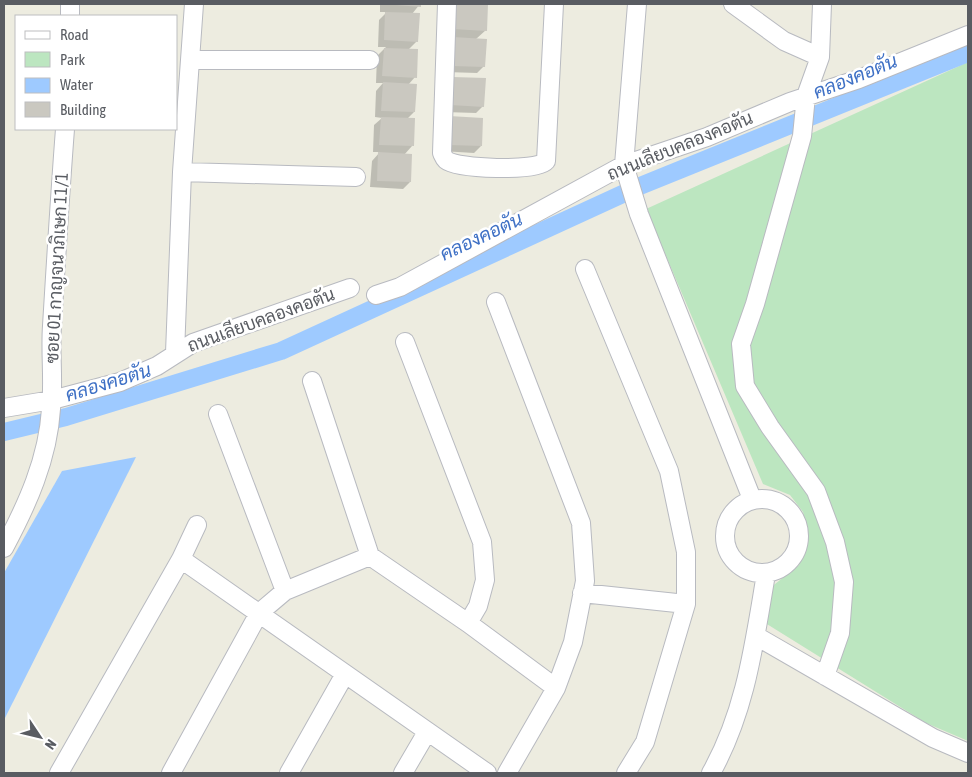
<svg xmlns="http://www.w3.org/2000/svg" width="972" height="777" font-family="'Asap Condensed',Sarabun,sans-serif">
<rect width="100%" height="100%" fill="#edece0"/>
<path fill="#bce6c0" d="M968,62V741L926,723L762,621L770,588L799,565L808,533L803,512L790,495L763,484L646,209Z"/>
<path fill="#9ecaff" d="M136,457L4,720V573L62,471Z"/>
<path fill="#0003" d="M380,4H420L412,14L417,41L408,50L415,77L408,85L414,112L407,119L412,146L404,155L410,182L403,189L370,187L372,161L380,152H373L374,125L382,118L375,117L376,91L383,83H376L377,56L386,47H378L379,20L387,12H380Z
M453,4H487L486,30L476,39L484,66L477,73L445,72L446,45L455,36H446Z
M445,85L483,106L476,113L444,112Z
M443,125L481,146L474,153L441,151Z"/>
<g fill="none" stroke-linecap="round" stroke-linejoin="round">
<path stroke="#9ecaff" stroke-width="18" d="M4,432L66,417L281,351L640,186L968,53"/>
</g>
<path fill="#cac8c0" d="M383,4H421V7Z
M454,4H488L487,31L452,29Z
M385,12L420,13L418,42L384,40Z
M453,37L487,39L485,67L451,66Z
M384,48L418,49L417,78L382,76Z
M452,77L486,78L484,107L450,105Z
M383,82L417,84L415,112L381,111Z
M449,116L483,118L482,146L448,145Z
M381,117L415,118L414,146L379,145Z
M378,152L412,154L411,182L377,181Z"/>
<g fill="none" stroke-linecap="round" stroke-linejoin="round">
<g stroke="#b8bac0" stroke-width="20">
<path id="street" d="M447,4L442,153C443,155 444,158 446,160C457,169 537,172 546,161L554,4
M637,4L624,165L639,214L752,499
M733,4L784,41L820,57
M822,4L820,57L806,96L802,136L755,304L741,344L745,386L770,427L816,491L835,542L844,582L840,633L825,676
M70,16V4
M190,60H370
M182,172L356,177
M585,269L669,471L686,552V604L645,742L626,773
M376,295L400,287L624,165L707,137L790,102L859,79L968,35
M496,302L581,523L585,581L573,642L556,688L507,773
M405,342L482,542L485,580L478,606L468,623
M175,353L182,172L194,4
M312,381L370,556L468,623L556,688
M4,408L52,400L120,382L157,366L193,343L350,288
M218,414L285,591
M725 536a37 37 0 1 1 74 0a37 37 0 1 1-74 0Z
M4,548C27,505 48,459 51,409C54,381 50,353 52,326C56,260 60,194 65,129
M181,559L197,525
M582,593L686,604
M756,636L933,738L968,753
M59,773L181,559L487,773
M171,773L259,613L285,591L370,556
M289,773L345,674
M403,773L427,732
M711,773C746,711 754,644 766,574"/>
</g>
<use href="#street" stroke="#fff" stroke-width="18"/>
</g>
<g text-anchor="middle" stroke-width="5" stroke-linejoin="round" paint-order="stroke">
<g font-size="18" fill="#595c62" stroke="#fff">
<text transform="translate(680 146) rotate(-22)" y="6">ถนนเลียบคลองคอตัน</text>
<text transform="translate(57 268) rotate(-87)" y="6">ซอย 01 กาญจนาภิเษก 11/1</text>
<text transform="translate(261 320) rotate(-20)" y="6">ถนนเลียบคลองคอตัน</text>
</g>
<g font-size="19" font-style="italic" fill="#3e70c5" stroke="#fff">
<text transform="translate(855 76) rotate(-22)" y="7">คลองคอตัน</text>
<text transform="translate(481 236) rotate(-25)" y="7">คลองคอตัน</text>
<text transform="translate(108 382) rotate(-17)" y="7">คลองคอตัน</text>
</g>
</g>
<rect width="972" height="777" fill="none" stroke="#595c62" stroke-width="10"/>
<rect x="15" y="15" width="162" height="115" fill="#ffffff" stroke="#bdbec0"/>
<rect x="25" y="31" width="25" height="8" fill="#ffffff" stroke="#bdbec0"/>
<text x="60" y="40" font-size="15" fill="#595c62">Road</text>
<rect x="25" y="52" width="25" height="15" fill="#bce6c0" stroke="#bdbec0"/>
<text x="60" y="65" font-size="15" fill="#595c62">Park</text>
<rect x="25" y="78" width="25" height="15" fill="#9ecaff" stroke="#bdbec0"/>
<text x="60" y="90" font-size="15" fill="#595c62">Water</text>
<rect x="25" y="102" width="25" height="15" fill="#cac8c0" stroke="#bdbec0"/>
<text x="60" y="115" font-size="15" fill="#595c62">Building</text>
<g transform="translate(40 737) rotate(125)" stroke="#ffffff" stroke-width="4" paint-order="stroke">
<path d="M0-4L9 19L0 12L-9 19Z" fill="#595c62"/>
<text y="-8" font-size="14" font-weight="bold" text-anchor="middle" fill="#595c62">N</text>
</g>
</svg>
